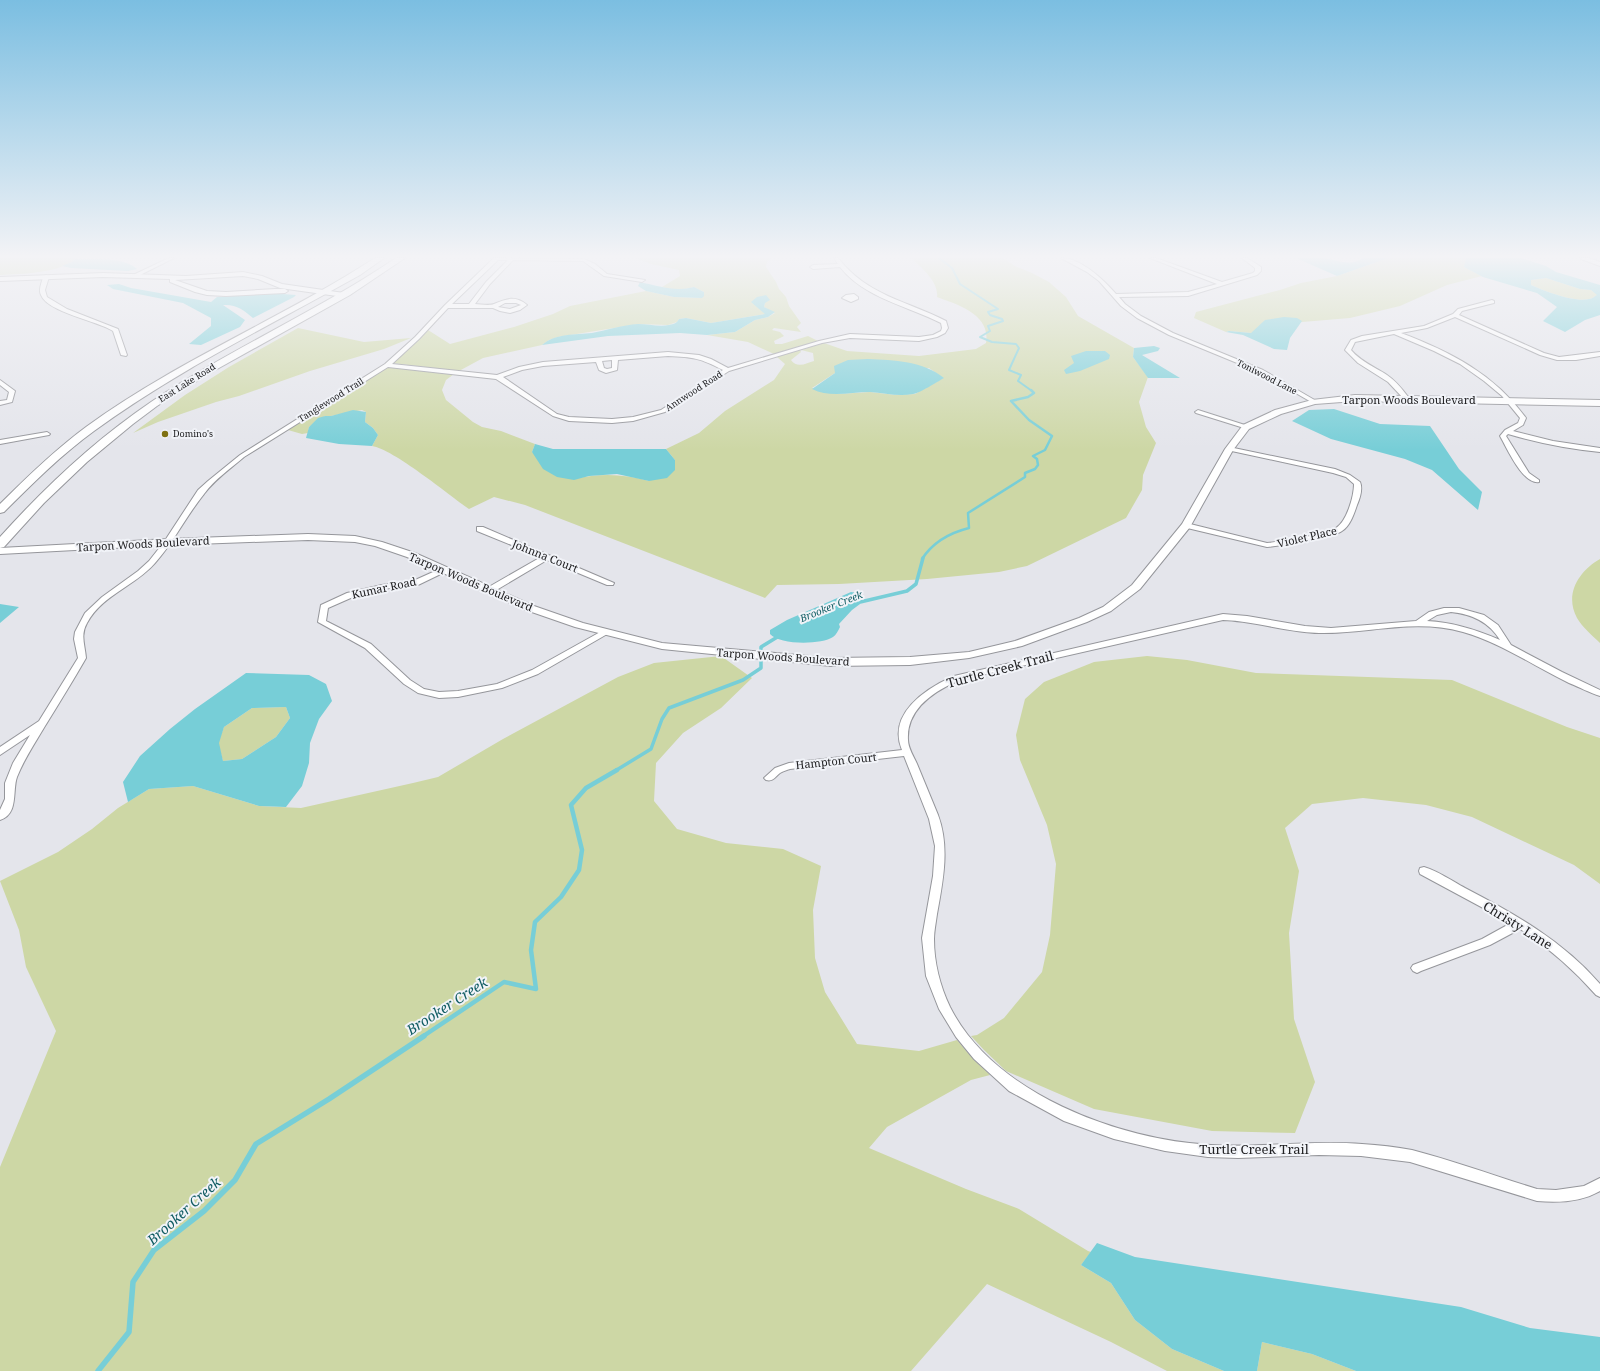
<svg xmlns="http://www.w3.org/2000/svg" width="1600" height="1371" font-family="'Noto Serif',serif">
<rect width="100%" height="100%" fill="#e4e5eb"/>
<path fill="#cdd7a5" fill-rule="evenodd" d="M0,258H76C63,273 20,274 0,275Z
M635,258H772L767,262L766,267L776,282L779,289L786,297L789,306L801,323L797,327L801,332L774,328L772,330L780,332L784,336L774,341L775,344H782L808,336L818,341L774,354L748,342L707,335L735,332L755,320L768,317L775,313L764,307L765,303L756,306L766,314L711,323L686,318L679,319L677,322L668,325L639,324L558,337L549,340L542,345L483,358L459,371L392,363L428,330L450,344L514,327L553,314L570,306L646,291L674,297L702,298L704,292L694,287C683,290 672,290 662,287L680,276L679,270L651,264Z
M911,258H1003L1015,266L1032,273L1049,282L1066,297L1078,316L1134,348L1133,357L1148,377L1139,402L1146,427L1156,443L1143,475L1142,490L1126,518L1027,566L999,572L927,579L839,584L777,585L765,598L525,505L494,497L469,509C449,495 393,449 372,446L378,435L373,428L365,422L366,412L362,410L331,416H325L309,427L308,433L302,434L288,430L388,366L454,374L446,380L442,390L446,400L473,422L482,427L501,431L535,444L532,452L574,479C601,473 623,474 649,481L675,460L666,449L699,433L725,411L774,380L785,364L777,357L800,350L801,352L791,360C797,369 807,363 814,361L813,353L801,350L824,343L847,351L919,356L976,349L986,343C991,315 959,305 937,297C939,282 922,268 911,258ZM929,368L943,378L915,394L896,395L870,392L838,394L812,388L835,373Z
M1388,258H1467L1464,267L1482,276L1447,285L1400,306L1350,318L1302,322L1251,333L1229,331L1226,332L1194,318L1196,312L1280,290L1301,283L1337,276Z
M1546,278L1580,289L1591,290L1598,295C1595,296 1592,299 1589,299C1576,303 1544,291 1531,285V280Z
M298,328L364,342L411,338L384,349L310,371L239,396L216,402L158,422L133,433L185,395L229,367Z
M1600,559V643C1593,636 1582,627 1577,618C1564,594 1579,571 1600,559Z
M721,656L752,678L721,708L683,733L656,763L654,801L677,829L726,843L783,849L821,866L813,910L815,958L825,992L857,1044L919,1051L957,1040L973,1059L990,1075L971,1080L887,1127L869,1148L966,1189L1019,1209L1088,1251L1091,1252L1081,1265L1111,1283L1135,1320L1172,1349L1224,1371H1167L1111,1342L987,1284L911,1371H0V1167L56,1031L26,967L19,930L0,881L58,852L92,829L118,808L149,789L193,786L259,806L301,808L413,783L438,777L503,739L618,677L654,663Z
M1147,656L1187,660L1256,673L1452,680L1567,727L1600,738V884L1574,865L1472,817L1426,805L1363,798L1312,804L1285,828L1299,871L1289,933L1294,1019L1315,1082L1295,1133L1212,1131L1094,1109L1006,1071L984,1050L971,1036L977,1035L1004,1018L1042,972L1050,935L1056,864L1047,825L1020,760L1016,735L1025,699L1044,682L1094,662Z
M286,707L290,718L276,737L242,759L223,761L218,743L224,727L252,708Z
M1262,1342L1312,1354L1356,1371H1257Z"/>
<path fill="#77ced7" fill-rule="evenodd" d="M1296,258C1305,258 1315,257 1324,258C1336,260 1352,267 1363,258H1388L1337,276Z
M1466,258H1521L1546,266L1556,272L1600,285V315L1585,320L1565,332L1543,321L1557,307L1537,293L1483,277L1464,267ZM1546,278L1580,289L1591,290L1597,295C1595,296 1592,299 1589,299C1576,303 1544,291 1531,285V280Z
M75,259C94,260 123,256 137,269L128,271L71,268L62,266L72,262Z
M640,282C658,286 676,292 694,287L704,292V296L702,298L674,297L646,291L638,286Z
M119,284L131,288L211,302L217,297L269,293L296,295L294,297L253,318C244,310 236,304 223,305L245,320L240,327L201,345L189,344L211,326V318L183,303L113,289L107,285Z
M766,295L770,300L765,303L764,307L775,312L768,317L755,320L735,332L707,335L680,333L608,336L542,345C556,333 575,335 592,333C608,330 622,325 638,324C648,324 659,327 669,325C674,324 677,323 679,319L686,318L711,323L765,314L751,302L757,297Z
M1284,317L1297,318L1302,321L1290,338L1287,350L1274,349L1243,335L1226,332L1229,331L1251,333L1265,320Z
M1154,346L1160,348L1158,351L1142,355L1180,378H1148L1133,357L1134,348Z
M1086,351H1105L1110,355L1109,359L1080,371L1066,374L1064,370L1074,363L1071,356Z
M868,359C894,360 923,361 944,378C937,382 920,393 913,394C899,397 884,393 870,392C850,392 830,398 812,389L835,373L834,366L848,360Z
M1334,409L1380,424L1430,426L1459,469L1482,492L1478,510L1432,470L1405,459L1331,439L1292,421L1309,410Z
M353,410L366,412L365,422L373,428L378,435L372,446L339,444L306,438L309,427L318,418L325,416H331Z
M535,444L553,449H666L675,460V470L667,478L649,481L617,474L589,476L574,480L557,477L543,469L532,452Z
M851,592L857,593L860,597L859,600L860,604L852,610L839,624L840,627C838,631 836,635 833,637C821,645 779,645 770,634V630L787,620Z
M0,604L19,607L0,623Z
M246,673L309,675L326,684L332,701L319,719L310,743L309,763L302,786L286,807L259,806L193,786L149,789L128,802L123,782L140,756L170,729L195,709ZM286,707L290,718L276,737L242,759L223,761L219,743L224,727L252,708Z
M1097,1243L1135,1257L1461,1307L1530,1328L1600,1337V1371H1356L1312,1354L1262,1342L1257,1371H1224L1172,1349L1135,1320L1111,1283L1081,1265Z"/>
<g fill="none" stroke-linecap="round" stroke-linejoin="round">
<path stroke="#77ced7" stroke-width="2" d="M939,258L952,268L960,284L998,309L988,312L990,315L1002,319L1003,321L988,326L990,331L980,337L992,342L1016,344L1019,348L1009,370L1021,375L1018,381L1032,391"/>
<path stroke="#77ced7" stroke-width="2.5" d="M922,559C933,542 949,533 969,528L968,513L1025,477V473L1035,469L1038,465L1037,459L1033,456L1045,450L1052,436L1029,420L1011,401L1028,397L1034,393L1031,390"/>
<path stroke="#77ced7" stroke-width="3.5" d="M856,603L907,591L916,584L923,558
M761,651V647L779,636
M615,771L651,749L662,719L669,708L743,680L761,668V662"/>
<path stroke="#77ced7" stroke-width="4.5" d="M422,1037L504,982L536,989L531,950L535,922L561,897L579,870L582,850L571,805L586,788L617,770"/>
<path stroke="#77ced7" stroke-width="5.5" d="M98,1371L129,1332L133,1282L154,1250L204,1211L235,1180L256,1144L329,1099L424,1036"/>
<g stroke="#95969b" stroke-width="2">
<path id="street" d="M169,258H174L136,277L131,276Z
M494,258L584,259L595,264L607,274L645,280L642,282L604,276L583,261L513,260L490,284L475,304C480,304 489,306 494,304C506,299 515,295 527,305L520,310L510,313L500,311L493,308H448L419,339L392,364L497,375L519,367L543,362L668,352L699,355L711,359L728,368L819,341L850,334L919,337L933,335L941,331L942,328L941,323C908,306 864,298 840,267L813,269L810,267L813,265L838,264L834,258H838C868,296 905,300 946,321L948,328L945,333L937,337L919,341L850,338L822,343L729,371L665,412L633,421L612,423L569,421L553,416L496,379L388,367L244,457C230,469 215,479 204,494C186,516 174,542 155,563C135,586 102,595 87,623C80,635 85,645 86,658C73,681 59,703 45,726C35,743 24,759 17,777C12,791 19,814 0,820V810L5,799V783L13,763L30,735L0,755V747L39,721L78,658L74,639L75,632L85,613L102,597L138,571L149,561L164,542L198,490L208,481L240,455L385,364L415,337L445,305ZM498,260H508L486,282L469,304H452ZM505,303H516L521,305L510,309L498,307ZM668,356C693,357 700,358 723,370L661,410L633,417L612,419L569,417L557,414L503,377L522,370L543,366L596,362L599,370L606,373L617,370L618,360ZM612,360V368L607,369L604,368L602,361Z
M1061,258C1081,258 1104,280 1116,294L1188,292L1217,284L1150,258H1156L1222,282L1253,273L1255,271V268L1242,258H1247L1261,267V271L1257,275L1188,296L1119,297L1125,304L1141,316L1173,333L1263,370L1318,402L1313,403L1259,372L1169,335L1137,318L1121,306L1099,281L1087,272Z
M46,275L49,277L45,290L47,297L67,309L118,329L127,355L126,356L121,355L113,331C98,321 47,312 41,295C38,289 42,283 43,277Z
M854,294L858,297V299L851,302L842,298L846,295Z
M1492,300L1494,301V303L1462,311L1459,315L1544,353L1559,357L1600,352V356L1576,360H1557L1540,355L1455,317L1427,328L1401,333C1451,352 1494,374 1526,418L1523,425L1513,431L1553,441L1600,448V452C1569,449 1538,443 1508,434L1506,436L1529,473L1539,480V482C1523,485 1507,448 1500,436L1505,430L1518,423L1520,418L1502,396L1484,381L1460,364L1434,351L1394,334L1355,342L1351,350C1361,362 1375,367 1387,375C1396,381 1403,390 1409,398L1406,400L1404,399L1388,382L1358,363L1345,350L1351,340L1362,336L1424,326L1453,314L1458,309Z
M0,380L15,391L12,402L0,405V401L7,400L9,392L0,385Z
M1198,410L1248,426L1249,427L1244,428L1196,413L1195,412Z
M47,432L50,434L49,435L0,444V440Z
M1229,447L1335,469L1350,475L1360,482C1363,489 1360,498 1357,505C1354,514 1350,526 1342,531C1335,537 1278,546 1267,547L1183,527V523H1186L1267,543C1278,542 1329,534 1336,528C1347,521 1354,496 1354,484L1346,477L1333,473L1227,450L1226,449Z
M477,527H483L614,583L613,585H607L547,560L493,592H487L486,590L487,588L541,557L477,531Z
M442,568H448L449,570L418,585L382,589L353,597L328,608L326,621L371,644L410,680L424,689L439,692L458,691L497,684L532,670L602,631L605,630L609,633L538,674L502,688L458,697L439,698L418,693L404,684L365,648L318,622L321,605L347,593L382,585L413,581Z
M1444,608H1459L1484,615L1498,625L1511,645L1562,672L1600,690V696C1590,693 1579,687 1569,683C1534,666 1501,643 1463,632C1415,618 1367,634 1319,633C1286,632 1255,621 1223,620L960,680C934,691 906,709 908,740C908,748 914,757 917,764C924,781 931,798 938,815C950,847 943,881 937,914C936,922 934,931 934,939C934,962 940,986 950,1007C994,1094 1119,1140 1211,1145C1261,1148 1312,1140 1362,1144C1378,1145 1396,1147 1412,1150C1454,1161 1495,1176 1537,1189L1556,1190L1584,1186L1600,1178V1191C1581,1202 1559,1203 1537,1201L1410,1162L1361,1156L1319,1155L1238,1158L1208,1157L1165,1151L1114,1139L1064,1121L1009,1091L974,1059L956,1037L939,1009L926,976L922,938L933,876L935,846L929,819L904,756L790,769C787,770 783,771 780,773C775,777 773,782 766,780L764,778L775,768L789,763L902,750C887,714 925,689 954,676L1223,614L1247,616L1305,626L1331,628L1416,621L1429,612ZM1451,612C1472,614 1489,622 1500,640C1477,630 1452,622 1427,621L1437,615Z
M1424,867C1438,871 1452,881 1465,888C1515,914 1563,941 1600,984V997L1596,995C1573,969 1549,948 1520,929L1490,945L1421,971L1417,973L1413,971L1411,968L1413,965L1482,939L1511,923L1420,874L1419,871L1420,868Z"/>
</g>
<g stroke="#95969b" stroke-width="2">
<path id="secondary" d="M1580,258H1589L1600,262V266L1581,259Z
M243,272L262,276L282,284L344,293L348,295L344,297L280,288L258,279L243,276L175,280L207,291L226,292L275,289H285L288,291L285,293L226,296L207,295L195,292L170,282V279L103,277L0,281V277L103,273L186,276Z
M1355,395L1600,400V406L1355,401L1315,404L1281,414L1249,429L1233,450L1190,527L1140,589L1111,611L1087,622L1022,646L969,658L910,665L831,666L662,649L575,627L526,610L407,557L375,546L355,542L308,540L169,545L0,554V548L169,539L308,534L355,536L382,542L415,553L534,606L583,623L662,643L831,658L910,657L969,652L1015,641L1079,618L1103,607L1132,585L1182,524L1225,449L1243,425L1275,410L1312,400Z"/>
</g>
<g stroke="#95969b" stroke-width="2">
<path id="primary" d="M375,258H384L360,275C271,325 177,370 94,431C61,455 32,484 4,512L0,513V504C27,477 55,450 86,427C176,361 281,319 375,258Z
M396,258H405L350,295L210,373L157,406L133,424L87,462L44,503L4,547L0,548V537C45,487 95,440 151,402C230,349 318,311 396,258Z"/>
</g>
<use href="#street" fill="#fff" fill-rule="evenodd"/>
<use href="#secondary" fill="#fff" fill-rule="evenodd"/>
<use href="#primary" fill="#fff" fill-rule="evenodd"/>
</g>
<linearGradient id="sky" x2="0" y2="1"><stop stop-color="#7bbee1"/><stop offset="0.57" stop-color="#f3f3f6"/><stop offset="1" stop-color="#f3f3f6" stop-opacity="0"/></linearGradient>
<rect width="1600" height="450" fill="url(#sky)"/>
<circle fill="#7f7111" stroke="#f1f3f8" stroke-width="1.5" cx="165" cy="434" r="4"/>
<g text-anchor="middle" stroke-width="4" stroke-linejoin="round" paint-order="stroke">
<g font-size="9" fill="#202022" stroke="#f1f3f8">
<text transform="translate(1267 377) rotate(27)" y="3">Toniwood Lane</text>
<text transform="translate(187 383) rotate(-32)" y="3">East Lake Road</text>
<text transform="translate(694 391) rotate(-33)" y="3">Annwood Road</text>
<text transform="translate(331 400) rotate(-32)" y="3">Tanglewood Trail</text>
</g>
<g font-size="9" fill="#202022" stroke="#f1f3f8" text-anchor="start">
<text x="173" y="437">Domino's</text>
</g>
<g font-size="10" font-style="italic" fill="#105c62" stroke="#f1f3f8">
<text transform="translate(831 606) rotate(-22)" y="4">Brooker Creek</text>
</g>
<g font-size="11" fill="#202022" stroke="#f1f3f8">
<text x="1409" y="404">Tarpon Woods Boulevard</text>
<text transform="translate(1307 537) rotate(-13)" y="4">Violet Place</text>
<text transform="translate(143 544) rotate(-3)" y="4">Tarpon Woods Boulevard</text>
<text transform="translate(545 556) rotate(22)" y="4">Johnna Court</text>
<text transform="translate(471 582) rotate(23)" y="4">Tarpon Woods Boulevard</text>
<text transform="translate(384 588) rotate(-12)" y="4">Kumar Road</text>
<text transform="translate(783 657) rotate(4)" y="4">Tarpon Woods Boulevard</text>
<text transform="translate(836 761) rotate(-6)" y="4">Hampton Court</text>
</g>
<g font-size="13" fill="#202022" stroke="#f1f3f8">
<text transform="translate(1000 669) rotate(-15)" y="5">Turtle Creek Trail</text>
<text transform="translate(1518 925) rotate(32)" y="5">Christy Lane</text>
<text x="1254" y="1154">Turtle Creek Trail</text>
</g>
<g font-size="14" font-style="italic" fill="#105c62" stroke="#f1f3f8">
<text transform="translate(447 1006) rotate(-33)" y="5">Brooker Creek</text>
<text transform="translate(184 1211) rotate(-42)" y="5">Brooker Creek</text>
</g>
</g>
</svg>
